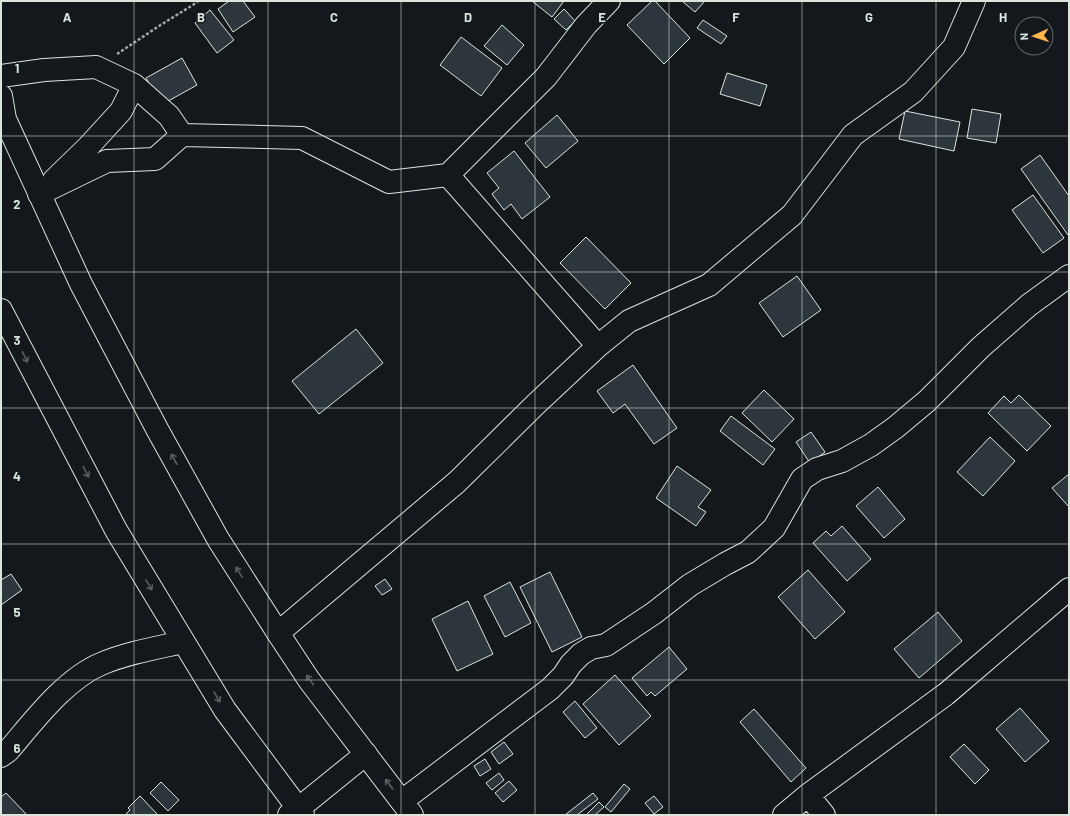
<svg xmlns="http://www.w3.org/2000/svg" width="1070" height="816" font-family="Barlow,sans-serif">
<rect width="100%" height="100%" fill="#14181c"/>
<path fill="#2c363c" stroke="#d8e6dc" d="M229,1H243L255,17L233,32L218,9Z
M532,1H564L552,17Z
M652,1H655L690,38L664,64L627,25Z
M682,1H705L695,12Z
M564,9L575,21L566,30L554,19Z
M210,10L234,40L217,53L195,23Z
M703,20L727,36L721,44L697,28Z
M502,25L524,45L507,65L484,46Z
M461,37L502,68L481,96L440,65Z
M182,58L197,85L161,105L146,78Z
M727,73L767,85L760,106L720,94Z
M972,109L1001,114L996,143L967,138Z
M905,111L960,122L954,151L899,139Z
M557,115L578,141L546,168L525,143Z
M514,151L550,197L522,219L511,204L504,210L492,194L499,188L487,173Z
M1040,155L1069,196V234L1068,235L1021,169Z
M1033,195L1064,238L1043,253L1012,210Z
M586,237L631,283L605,309L560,263Z
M797,276L821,310L783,337L759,303Z
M356,329L383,363L319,414L292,381Z
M633,365L677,428L654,444L625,404L613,413L597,391Z
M764,390L794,419L772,442L742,413Z
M1019,395L1051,426L1027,451L988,413L1004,396L1011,403Z
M731,416L775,449L763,465L720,431Z
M811,432L825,452L810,463L796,442Z
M990,437L1015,461L983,496L957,472Z
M677,466L711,490L698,507L706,512L696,526L656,498Z
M1069,474V507L1052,488Z
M878,487L905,519L884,538L856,506Z
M842,526L871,559L847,581L813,543L826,531L831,536Z
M808,570L845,612L815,639L778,597Z
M550,572L582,637L552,652L520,587Z
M11,574L22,590L1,605V580Z
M385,579L392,589L382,595L375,586Z
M510,582L531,623L505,637L484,596Z
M468,601L493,654L457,671L432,619Z
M938,612L962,641L919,678L894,649Z
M669,647L687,669L655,696L651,692L647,696L632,678Z
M615,675L651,716L619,745L583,704Z
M575,701L597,728L585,738L563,712Z
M1020,708L1049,741L1025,762L996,729Z
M754,709L806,768L791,782L740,722Z
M504,742L513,754L499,764L491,752Z
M964,744L989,770L975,784L950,757Z
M485,759L491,769L480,776L474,766Z
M499,773L504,780L492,790L486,783Z
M509,781L517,790L503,802L495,793Z
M161,782L179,800L168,811L150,793Z
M624,784L630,789L611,812L605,807Z
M6,793L27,815H1V797Z
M593,793L598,799L577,815H565Z
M140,796L158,815H125L130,810L128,808Z
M654,796L663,807L654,814L645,803Z
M599,802L604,807L595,815H586Z"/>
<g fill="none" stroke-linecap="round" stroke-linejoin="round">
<g stroke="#d8e6dc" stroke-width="24">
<path id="minor" d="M1,76L44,70L96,67L134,85L169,116L182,135
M448,175L546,77L586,25L609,1
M54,180L88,147L121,111L134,85
M39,194L107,161L155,159L182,135L302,138L389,182L448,175L598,346
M278,633L457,482L536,404L598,346L629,321L709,285L792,215L853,135L913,92L954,47L974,1
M1,756L8,751C33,722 65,679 101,664C127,653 156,648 183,642
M808,795L824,815
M402,801L550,689L563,676L571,664L581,654L591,648L606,645L654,613L690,585L725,564L748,552L774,528L802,479L817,469L842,461L871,445L896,427L927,401L981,347L1029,305L1069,276
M289,815L298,809L366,754
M784,815L808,795L946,694L1069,589"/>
</g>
<g stroke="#d8e6dc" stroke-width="24">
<path id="highway" d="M1,96L5,119L81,284L157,429L218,539L278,633L309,680L412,815
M1,310L116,530L225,710L303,815"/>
</g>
<path stroke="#9da8a2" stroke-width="2.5" stroke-dasharray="3 2" stroke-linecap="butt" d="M117,54L159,26L196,3L198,1"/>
<use href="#minor" stroke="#14181c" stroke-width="22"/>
<use href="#highway" stroke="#14181c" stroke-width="22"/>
</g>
<defs><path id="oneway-shaft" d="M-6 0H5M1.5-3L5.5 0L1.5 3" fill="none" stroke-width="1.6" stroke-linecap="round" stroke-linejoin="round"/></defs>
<g stroke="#59605f">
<use href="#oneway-shaft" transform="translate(25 357) rotate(63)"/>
<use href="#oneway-shaft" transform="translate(174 459) rotate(-119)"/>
<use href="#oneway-shaft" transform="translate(86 472) rotate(62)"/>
<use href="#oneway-shaft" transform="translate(239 572) rotate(-122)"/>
<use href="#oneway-shaft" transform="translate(149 585) rotate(59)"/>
<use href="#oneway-shaft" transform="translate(310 680) rotate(-126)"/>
<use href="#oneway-shaft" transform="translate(217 697) rotate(59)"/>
<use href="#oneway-shaft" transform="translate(389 784) rotate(-127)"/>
</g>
<path fill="none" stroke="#d8e6dc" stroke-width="1" stroke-opacity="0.55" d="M134,1V815M268,1V815M401,1V815M535,1V815M669,1V815M802,1V815M936,1V815M1,136H1069M1,272H1069M1,408H1069M1,544H1069M1,680H1069"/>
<g font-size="13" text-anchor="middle" font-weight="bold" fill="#d8e6dc" stroke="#14181c" stroke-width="3" stroke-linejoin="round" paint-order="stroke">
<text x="67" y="22">A</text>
<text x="201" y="22">B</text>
<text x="334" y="22">C</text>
<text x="468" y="22">D</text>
<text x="602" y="22">E</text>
<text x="736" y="22">F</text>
<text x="869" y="22">G</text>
<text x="1003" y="22">H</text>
<text x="17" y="73">1</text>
<text x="17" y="209">2</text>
<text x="17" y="345">3</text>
<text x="17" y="481">4</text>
<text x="17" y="617">5</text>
<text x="17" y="753">6</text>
</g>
<rect width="1070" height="816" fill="none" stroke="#d8e6dc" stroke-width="4"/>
<g transform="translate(1034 36) rotate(267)"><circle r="19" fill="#14181c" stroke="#626a69"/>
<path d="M0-3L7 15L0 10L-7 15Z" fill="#ffb74d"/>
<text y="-6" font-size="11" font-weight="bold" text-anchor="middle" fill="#d8e6dc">N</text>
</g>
</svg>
